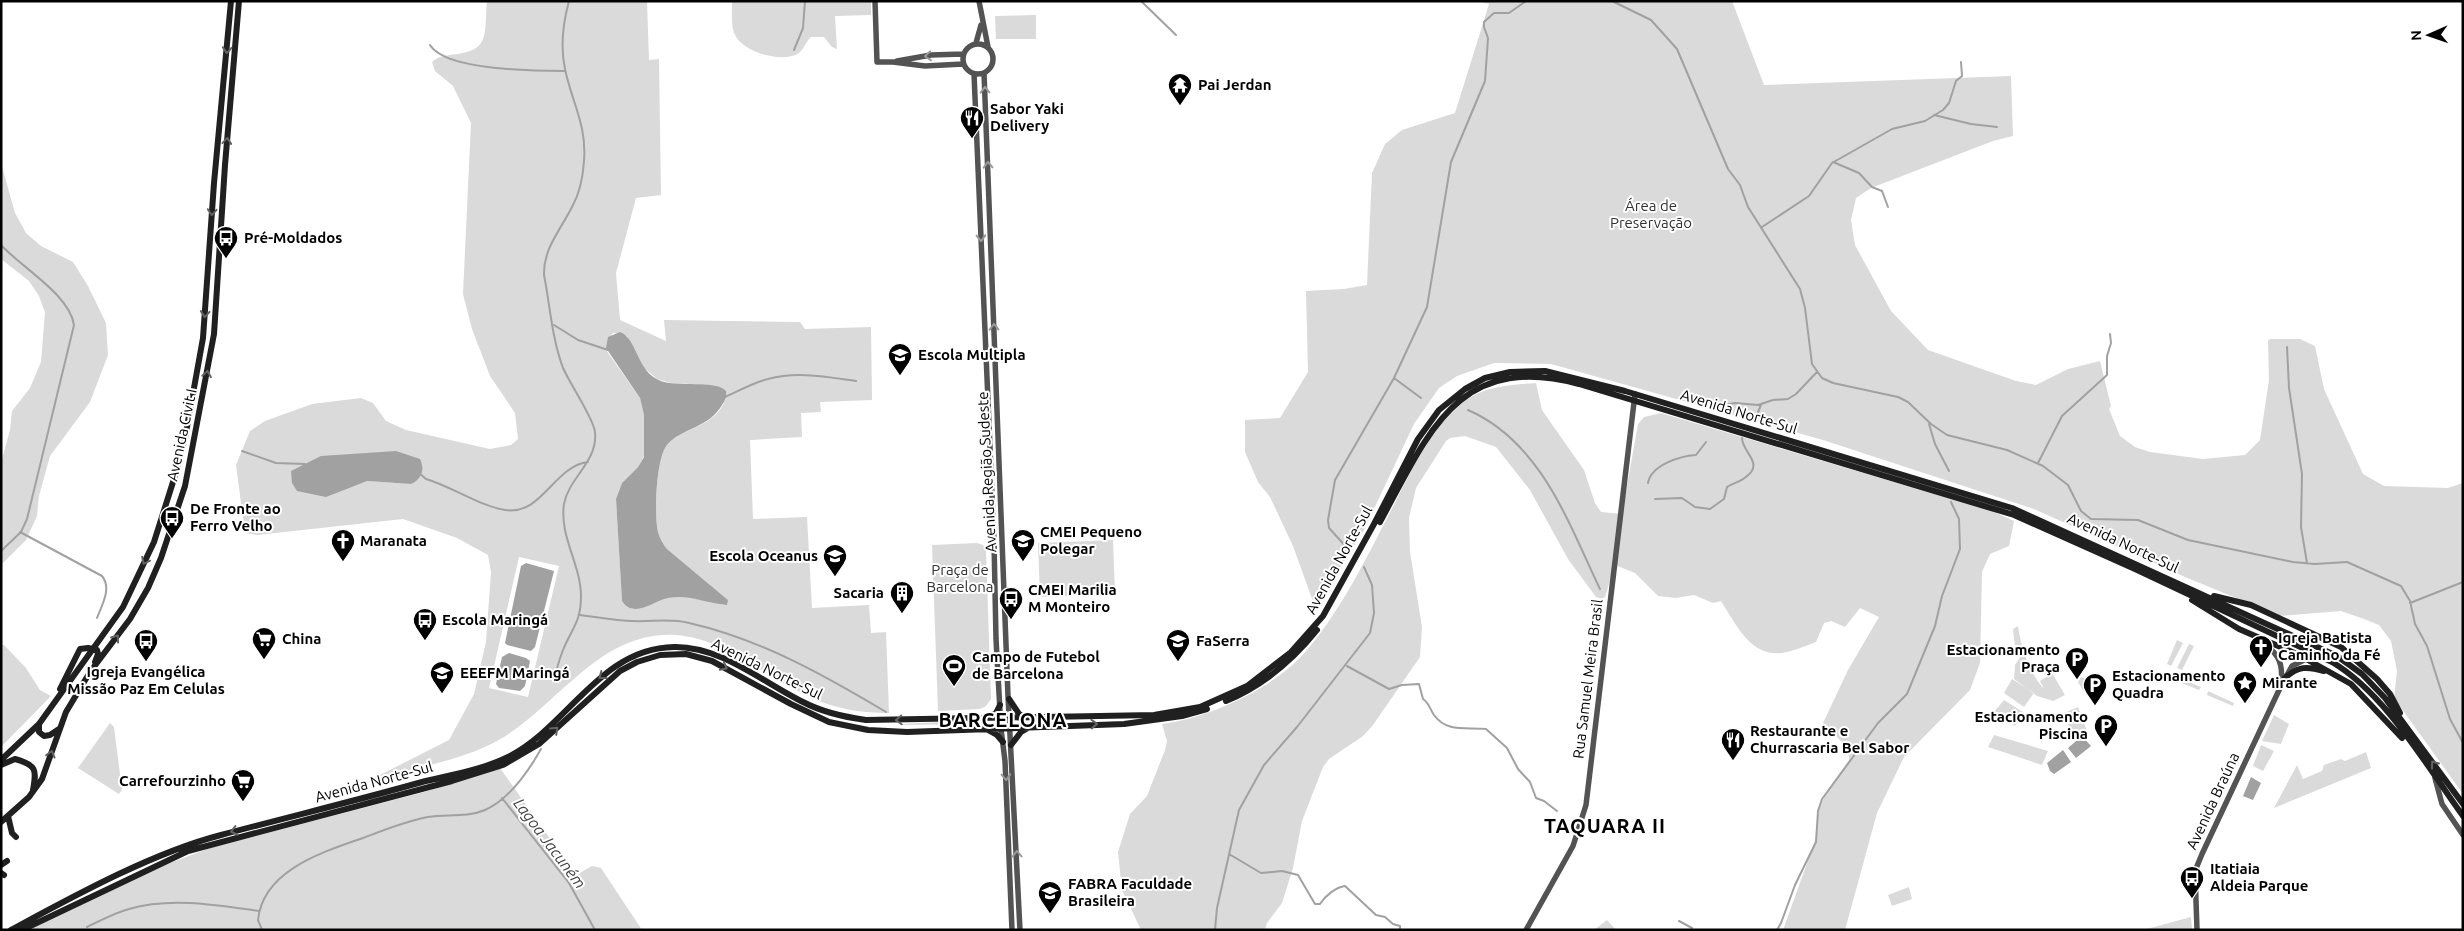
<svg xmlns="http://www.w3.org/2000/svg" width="2464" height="931" font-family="Ubuntu,sans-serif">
<rect width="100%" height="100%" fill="#fff"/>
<path fill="#dadada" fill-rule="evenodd" d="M487,1H647L649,60L659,59L661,195L636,198L616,273L620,320L666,341L664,320L800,322L805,329L871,327L872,400L820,402L821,412L801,413L802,437L750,440L753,519L807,517L812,608L869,605L871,633L886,632L889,713C862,713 836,709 812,698C767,678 725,638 675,635C598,631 557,708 497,741C458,762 412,768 370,780L449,740L474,694L486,642L491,572L488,555L457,538L403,519L257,535L245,533L236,465L250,431L265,421L312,404L361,398L373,403L386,421L406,430L490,449L511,445L518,439L515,413L490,376L472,329L463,294L471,123L453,86L435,71L432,62C437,57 443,56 450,55C491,51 484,37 487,1ZM614,333L627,336L642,366L657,379L671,383L711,385L726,393C723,426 685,425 667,445C656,458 654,515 658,532C660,539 663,544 667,549L728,600L724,605C706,600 685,594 666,598C654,601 645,608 632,609L622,601L616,499L622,483L638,467L644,456V415L640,398L606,350L612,334ZM422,474L411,484L367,481ZM519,557L559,566L528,697L489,688Z
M732,1H871V15L835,16L837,49L832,47L824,37H811C806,41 804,49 799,53C782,64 741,52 734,33C731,24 732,11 732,1Z
M1478,1H1732L1764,85L2011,76L2013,136L1993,141L1871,188L1856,198L1851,220L1855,245L1891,311L1928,350L2016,381L2036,385L2068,369L2100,361L2111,406L2109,409L2120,436L2135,447L2150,452L2203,459L2245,455L2260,440L2269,380L2268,341L2270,339H2300L2315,346L2324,389L2363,474L2384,486L2448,488L2463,483V794L2394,698L2397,671L2391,641L2379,625L2364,619L2341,611L2280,616L2185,577L2034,509L1823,440L1551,364L1494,363L1457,376L1439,388L1414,424L1364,530L1315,607L1293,546L1270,497L1258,482L1245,452V420L1280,418L1308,372L1306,291L1344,289L1367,285L1372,173L1385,144L1402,130L1455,113L1489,4Z
M1036,15V39H996L995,16Z
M1,163L15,213L26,233L41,246L73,262L88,286L106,323L108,355L90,402L50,456L39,496L37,516L26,540L1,565V463L10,430L12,411L30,388L41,362L45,312L39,296L29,281L1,259Z
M1536,383L1542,410L1584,470L1595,503L1601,512L1622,514L1638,424L1644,417L1661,413L1992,511L2014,521L2009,546L1990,554L1982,572L1980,663L1970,690L1904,757L1877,813L1845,930H1783L1815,841L1819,809L1826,793L1849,760L1848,748L1823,723L1848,670L1879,617L1860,608L1845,627L1831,621L1824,623L1816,642C1805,646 1794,651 1782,653C1750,657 1736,624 1721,601L1713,603L1694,595L1676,598L1658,596L1635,573L1615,565L1605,597L1602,599L1596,597L1568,559L1530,490L1496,447L1465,436L1450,438L1446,441L1416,488L1409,518L1410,552L1422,627L1420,657L1373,725L1363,736L1329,759L1323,767L1302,821L1293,868L1282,903L1267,923L1265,930H1141L1122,890L1118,852L1130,814L1147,796L1165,750L1167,741L1162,724C1211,717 1275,688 1307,650C1345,605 1369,552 1396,501C1413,467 1431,430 1461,404C1482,386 1509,385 1536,383Z
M1113,540L1115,594L1040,597L1038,543Z
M977,543L983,545L986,550L991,699L986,706L980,709L938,711L932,545Z
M2018,626C2021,648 2029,672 2044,689L2040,681L2052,673L2065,695L2053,701L2037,696L2014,679L2015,665L2021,656L2015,647L2013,629Z
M2177,640L2183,643L2171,666L2167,664Z
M2189,644L2194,646L2182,670L2177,668Z
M1,645H4L26,668L40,690L51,696L1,747Z
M2174,676L2201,687L2199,690L2172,679Z
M2081,677L2090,680L2084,692L2078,682Z
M2012,679L2034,693L2024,707L2004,693Z
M2208,691L2234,703L2233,706L2207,695Z
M2004,700L2026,714L2015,726L1994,712Z
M2078,707L2087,731L2072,736L2064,713Z
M2274,715L2289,724L2281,744L2262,741Z
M980,720V724L900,725L902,724Z
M110,723L114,727L122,790L119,794L78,768Z
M1994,735L2048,751L2042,765L1988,747Z
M2261,745L2274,751L2263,771L2253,766Z
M2366,752L2371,768L2274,808L2297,765L2303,779L2322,771L2324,765L2341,759L2345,761Z
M500,768L576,875L592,866L601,868L642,930H28L159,867L210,848L428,791Z
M1909,887L1912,899L1892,906L1888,895Z
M2191,917L2192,930H2143Z
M1607,920L1616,930H1594Z"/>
<path fill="#a1a1a1" d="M620,332C638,339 636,372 661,381C676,387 718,380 726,391C727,397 725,400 722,405C709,428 683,427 667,445C656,458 654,515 658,532C660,539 663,544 667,549L728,600L727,605C708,604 689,594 668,598C653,601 634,619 622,601L616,499L622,483L638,467L644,457V415L640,398L606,348L608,337Z
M396,451L420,459C425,469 422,479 411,484L367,481L326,497L297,491L292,483L291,471L321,456Z
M526,563L554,571L535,647L531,651L507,645L505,643L521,566Z
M509,653L526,658L530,661L525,686L520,691L499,688L496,684L502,657Z
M2082,736L2091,746L2076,758L2068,748Z
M2063,750L2071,762L2054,774L2050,771L2047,763Z
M2251,777L2261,783L2253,800L2243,796Z"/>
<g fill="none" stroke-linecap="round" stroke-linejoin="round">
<path stroke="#a1a1a1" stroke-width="2" d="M1141,1L1176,35
M1612,1L1651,20L1677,49L1728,169L1740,185L1748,207L1800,289L1805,308L1812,364L1822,378L1833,383L1898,397L1908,402L1931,424L1947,435L2007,450L2043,466L2068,485L2081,511L2091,519L2138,520L2188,540L2293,562L2315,564L2347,562L2401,586L2410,601L2415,624L2427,646L2450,719L2463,743
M430,45C446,71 536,71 565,71
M794,50L803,28L805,1
M1934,115L1971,124L1997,127
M1833,162L1859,173L1872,187L1882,191L1888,207
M1762,227L1809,196L1832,163L1892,129L1925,121L1943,110L1949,103L1956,81L1962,76L1961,62
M1,245C21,267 70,295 74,325L27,519L21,532L1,551
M554,325L578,340L608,350
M2287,347L2289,388L2302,474L2301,527L2307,563
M1394,378L1421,398
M725,397C739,391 752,383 768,379C797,371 827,377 856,381
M1717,406L1735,403L1758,405L1773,400L1788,399L1796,394L1817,372
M1468,410C1541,442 1568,522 1600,589
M1756,417L1761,405
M1929,424L1935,444L1949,471
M242,451L276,463L305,464
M2038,463L2062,416L2107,375V356L2111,343L2110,334
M419,473L426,479C453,487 477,505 505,510C542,516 554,466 588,462
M1648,483C1651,465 1680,456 1696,455L1706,442
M1655,499L1682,498L1695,507L1710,509L1724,499L1727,487C1733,483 1741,482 1747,476C1764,463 1742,452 1742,438
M20,532L102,576C112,588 102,605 97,618
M1349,550L1329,528L1328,520L1335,480L1394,378L1427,307L1451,162L1485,81L1488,38L1484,27V22L1494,13H1509L1526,1
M2410,603L2463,582
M580,615C597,617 615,621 633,621C651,622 671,618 689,623C760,639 824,675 886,712
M1347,666L1389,689L1402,685L1419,684L1423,699C1429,703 1430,709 1434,715C1447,733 1466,727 1486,729L1507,748L1518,769L1530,782L1536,798L1544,801L1557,811
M554,682C556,671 559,660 563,650C572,628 581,622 581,596C581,565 559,536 564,504C569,477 598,462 595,432C594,419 570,384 563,368C552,339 550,305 544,275C543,248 562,228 573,205C580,192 583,176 584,161C587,125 572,103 565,69C560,46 563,23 569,1
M502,798L569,883L595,930
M1229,854L1261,873L1282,871L1298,875L1315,904H1320C1325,896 1336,887 1345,886L1376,915L1385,917L1393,924L1400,926V930
M1679,921L1692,928
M87,927C100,921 114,913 129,909C170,897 217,905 259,911
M262,930L258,920C263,870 323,852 363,838C384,830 406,821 428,817C448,814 466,818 485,810C510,799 528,772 541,749
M1215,930L1217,908L1239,810L1264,765L1297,727L1370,633L1374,613L1372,585L1364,567
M1777,930L1781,923L1795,885L1816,842L1818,811L1822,799L1878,723L1907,694L1935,626L1942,596L1960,549L1959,519L1951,502"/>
<path stroke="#535353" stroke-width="5.5" d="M875,1L877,62H893L925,66L963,64
M979,1L988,47
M976,43L981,25
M963 59a15 15 0 1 1 30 0a15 15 0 1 1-30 0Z
M897,61L931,55L963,54
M984,73L1008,696L1020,930
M974,74L994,541L996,639L1001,729L1005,761L1012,930
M2258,639C2276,651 2284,661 2281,682
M2435,778L2442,804L2463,835
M1526,930L1573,846L1586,805L1635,394
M2197,930L2195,871L2202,854L2280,688L2292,666L2306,659"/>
<path stroke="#202020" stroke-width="6" d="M1380,522C1429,432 1458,352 1579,384L2014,515L2135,569L2332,662C2386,694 2426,765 2463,816
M2214,596L2251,605L2341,647L2377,679L2390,694L2400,713
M2192,600L2239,629L2299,655L2351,684L2402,738
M2285,678C2298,666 2307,666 2324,671
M60,689L80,649L88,648L97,650L98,654L95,662
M1009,699L1019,714L1025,717
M1226,701C1262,686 1293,660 1317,630
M990,716L996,713L1000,705
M39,724V732L44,736L50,735L59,729
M988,730L997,735L1003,742
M1011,745L1021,732L1028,728
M1,760L39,724L123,607L154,542L173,482L185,438L203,338L214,183L231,1
M1,765L15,759C36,765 37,769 33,790
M8,816L12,833L16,837
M1,822L29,797L42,779L66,712L90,672L130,619L148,588L161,558L185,486L214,334L225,165L239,1
M1,865L7,861
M1,873L4,875
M11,930C74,896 152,853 221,835C288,817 355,801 422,782C450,775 482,770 508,757C568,727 600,648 674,647C721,646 762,682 803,702C822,712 844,717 866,720L1154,715L1200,707L1247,686L1291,652L1323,616L1374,524L1418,439L1439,410L1465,389L1485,378L1510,372L1545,371L1625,391L2012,508L2337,656L2362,674L2385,698L2463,804
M22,930L188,851L452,781L503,765L539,744L620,671L637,662L660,655L686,654L712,661L791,704L829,722L868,730L907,732L1124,724L1182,716L1207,709"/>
</g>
<defs><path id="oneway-chevron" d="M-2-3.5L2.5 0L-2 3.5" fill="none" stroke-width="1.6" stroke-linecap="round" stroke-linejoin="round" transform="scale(1.25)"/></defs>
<g stroke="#636363">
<use href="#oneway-chevron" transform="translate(227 50) rotate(94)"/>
<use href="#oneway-chevron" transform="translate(227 141) rotate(-85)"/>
<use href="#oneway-chevron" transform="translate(212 212) rotate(94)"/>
<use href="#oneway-chevron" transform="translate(205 314) rotate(95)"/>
<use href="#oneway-chevron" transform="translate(207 374) rotate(-81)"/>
<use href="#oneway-chevron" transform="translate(145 561) rotate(116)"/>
<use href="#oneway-chevron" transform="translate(116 638) rotate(-54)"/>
<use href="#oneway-chevron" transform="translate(724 667) rotate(28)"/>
<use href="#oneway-chevron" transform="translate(602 676) rotate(143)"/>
<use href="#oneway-chevron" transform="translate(899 720) rotate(177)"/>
<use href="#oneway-chevron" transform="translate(1094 724) rotate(-2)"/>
<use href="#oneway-chevron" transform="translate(555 730) rotate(-44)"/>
<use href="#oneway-chevron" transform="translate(51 754) rotate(-75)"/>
<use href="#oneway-chevron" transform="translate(2434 764) rotate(-126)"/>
<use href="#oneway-chevron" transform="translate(234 831) rotate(166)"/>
</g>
<g stroke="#989898">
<use href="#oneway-chevron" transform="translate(928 56) rotate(175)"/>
<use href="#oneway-chevron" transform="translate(985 90) rotate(-91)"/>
<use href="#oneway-chevron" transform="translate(988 165) rotate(-92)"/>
<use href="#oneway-chevron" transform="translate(981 238) rotate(88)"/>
<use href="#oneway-chevron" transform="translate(994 327) rotate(-91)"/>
<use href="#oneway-chevron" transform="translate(1006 777) rotate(88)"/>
<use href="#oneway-chevron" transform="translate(1017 854) rotate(-92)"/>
</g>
<defs>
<g id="temple-pin" transform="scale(1.25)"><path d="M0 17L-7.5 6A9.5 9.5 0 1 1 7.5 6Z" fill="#000" stroke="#fff"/><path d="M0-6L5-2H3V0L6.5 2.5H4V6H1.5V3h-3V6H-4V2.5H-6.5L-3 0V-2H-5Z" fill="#fff"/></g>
<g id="restaurant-pin" transform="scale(1.25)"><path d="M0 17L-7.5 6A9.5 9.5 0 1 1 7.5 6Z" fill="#000" stroke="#fff"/><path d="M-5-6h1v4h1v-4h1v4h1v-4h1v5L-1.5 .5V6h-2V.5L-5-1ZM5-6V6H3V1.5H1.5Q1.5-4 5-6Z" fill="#fff"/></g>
<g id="bus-pin" transform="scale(1.25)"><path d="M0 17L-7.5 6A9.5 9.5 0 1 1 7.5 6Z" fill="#000" stroke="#fff"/><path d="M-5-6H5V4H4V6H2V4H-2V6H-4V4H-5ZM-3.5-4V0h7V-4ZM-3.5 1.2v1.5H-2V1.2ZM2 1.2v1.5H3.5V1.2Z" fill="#fff"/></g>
<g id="school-pin" transform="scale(1.25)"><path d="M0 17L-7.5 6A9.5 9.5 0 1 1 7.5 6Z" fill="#000" stroke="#fff"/><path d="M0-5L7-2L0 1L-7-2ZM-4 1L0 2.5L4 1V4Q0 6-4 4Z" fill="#fff"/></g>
<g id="church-pin" transform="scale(1.25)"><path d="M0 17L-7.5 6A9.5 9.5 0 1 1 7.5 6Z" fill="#000" stroke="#fff"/><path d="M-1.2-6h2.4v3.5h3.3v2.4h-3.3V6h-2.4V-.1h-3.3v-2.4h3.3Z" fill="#fff"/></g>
<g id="building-pin" transform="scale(1.25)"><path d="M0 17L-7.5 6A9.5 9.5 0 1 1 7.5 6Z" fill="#000" stroke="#fff"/><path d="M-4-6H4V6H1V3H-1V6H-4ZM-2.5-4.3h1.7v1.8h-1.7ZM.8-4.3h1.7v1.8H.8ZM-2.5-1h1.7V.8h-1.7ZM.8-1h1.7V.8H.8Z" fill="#fff"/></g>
<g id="supermarket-pin" transform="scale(1.25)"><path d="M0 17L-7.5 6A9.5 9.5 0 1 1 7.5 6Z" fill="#000" stroke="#fff"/><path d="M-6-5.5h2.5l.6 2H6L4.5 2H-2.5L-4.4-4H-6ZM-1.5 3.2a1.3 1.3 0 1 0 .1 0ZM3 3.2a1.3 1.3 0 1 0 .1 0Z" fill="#fff"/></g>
<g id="university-pin" transform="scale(1.25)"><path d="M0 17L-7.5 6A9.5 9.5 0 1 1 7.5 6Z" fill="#000" stroke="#fff"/><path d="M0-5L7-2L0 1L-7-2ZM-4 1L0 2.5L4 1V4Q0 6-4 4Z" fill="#fff"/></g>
<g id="parking-pin" transform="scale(1.25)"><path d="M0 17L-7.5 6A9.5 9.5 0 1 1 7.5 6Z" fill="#000" stroke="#fff"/><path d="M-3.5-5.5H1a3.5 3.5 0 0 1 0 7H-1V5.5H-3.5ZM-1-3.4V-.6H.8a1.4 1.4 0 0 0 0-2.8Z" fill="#fff"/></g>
<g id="stadium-pin" transform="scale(1.25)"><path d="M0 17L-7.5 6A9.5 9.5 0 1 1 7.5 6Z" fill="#000" stroke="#fff"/><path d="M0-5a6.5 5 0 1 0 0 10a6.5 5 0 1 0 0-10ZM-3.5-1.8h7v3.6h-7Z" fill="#fff"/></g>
<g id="sight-pin" transform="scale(1.25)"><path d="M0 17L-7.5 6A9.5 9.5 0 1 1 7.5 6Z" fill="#000" stroke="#fff"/><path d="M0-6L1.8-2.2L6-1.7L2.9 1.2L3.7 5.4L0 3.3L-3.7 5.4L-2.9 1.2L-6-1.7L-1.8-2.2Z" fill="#fff"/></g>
</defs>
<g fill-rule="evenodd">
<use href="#temple-pin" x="1180" y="85"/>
<use href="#restaurant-pin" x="972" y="118"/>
<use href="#bus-pin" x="226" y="238"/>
<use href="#school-pin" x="900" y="355"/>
<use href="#bus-pin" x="172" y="518"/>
<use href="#church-pin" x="343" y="541"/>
<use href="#school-pin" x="1023" y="541"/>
<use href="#school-pin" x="835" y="556"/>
<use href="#building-pin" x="902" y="593"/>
<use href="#bus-pin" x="1011" y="599"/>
<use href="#bus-pin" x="425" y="620"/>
<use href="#supermarket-pin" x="264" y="639"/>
<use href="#bus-pin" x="146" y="641"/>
<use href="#university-pin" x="1178" y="641"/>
<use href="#church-pin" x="2261" y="647"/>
<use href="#parking-pin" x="2077" y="659"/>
<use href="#stadium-pin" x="954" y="666"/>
<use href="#school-pin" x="442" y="673"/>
<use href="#sight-pin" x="2245" y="683"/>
<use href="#parking-pin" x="2095" y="685"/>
<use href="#parking-pin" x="2106" y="726"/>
<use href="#restaurant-pin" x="1733" y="740"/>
<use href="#supermarket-pin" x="243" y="781"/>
<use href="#bus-pin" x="2192" y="878"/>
<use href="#university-pin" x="1050" y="893"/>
</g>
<g text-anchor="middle" stroke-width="4" stroke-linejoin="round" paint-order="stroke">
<g font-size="15" font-weight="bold" fill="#000" stroke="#fff" text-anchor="start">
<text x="1198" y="90">Pai Jerdan</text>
<text x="990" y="114">Sabor Yaki<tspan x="990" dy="17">Delivery</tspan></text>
<text x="244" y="243">Pré-Moldados</text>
<text x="918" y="360">Escola Multipla</text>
<text x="190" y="514">De Fronte ao<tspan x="190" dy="17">Ferro Velho</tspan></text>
<text x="1040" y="537">CMEI Pequeno<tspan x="1040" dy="17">Polegar</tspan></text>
<text x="360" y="546">Maranata</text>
<text x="818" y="561" text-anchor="end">Escola Oceanus</text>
<text x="1028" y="595">CMEI Marilia<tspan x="1028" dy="17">M Monteiro</tspan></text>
<text x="884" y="598" text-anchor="end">Sacaria</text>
<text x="442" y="625">Escola Maringá</text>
<text x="2278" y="643">Igreja Batista<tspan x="2278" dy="17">Caminho da Fé</tspan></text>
<text x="282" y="644">China</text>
<text x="1196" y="646">FaSerra</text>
<text x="2060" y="655" text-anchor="end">Estacionamento<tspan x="2060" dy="17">Praça</tspan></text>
<text x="972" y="662">Campo de Futebol<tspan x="972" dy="17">de Barcelona</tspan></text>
<text x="146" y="677" text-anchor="middle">Igreja Evangélica<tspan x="146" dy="17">Missão Paz Em Celulas</tspan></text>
<text x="460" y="678">EEEFM Maringá</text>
<text x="2112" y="681">Estacionamento<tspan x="2112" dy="17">Quadra</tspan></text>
<text x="2262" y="688">Mirante</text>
<text x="2088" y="722" text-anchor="end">Estacionamento<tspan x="2088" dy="17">Piscina</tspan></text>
<text x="1750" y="736">Restaurante e<tspan x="1750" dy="17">Churrascaria Bel Sabor</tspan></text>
<text x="226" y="786" text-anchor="end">Carrefourzinho</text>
<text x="2210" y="874">Itatiaia<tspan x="2210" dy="17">Aldeia Parque</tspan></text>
<text x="1068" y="889">FABRA Faculdade<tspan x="1068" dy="17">Brasileira</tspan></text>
</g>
<g font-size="15" fill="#313131" stroke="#fff">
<text x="1651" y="211">Área de<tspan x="1651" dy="17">Preservação</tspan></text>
<text x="960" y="575">Praça de<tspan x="960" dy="17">Barcelona</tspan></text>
</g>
<g font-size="15" fill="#000" stroke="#fff">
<text transform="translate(1739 412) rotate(17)" y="5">Avenida Norte-Sul</text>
<text transform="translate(182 435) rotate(-78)" y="5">Avenida Civit I</text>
<text transform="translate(987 472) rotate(-93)" y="5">Avenida Região Sudeste</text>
<text transform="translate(2123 543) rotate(25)" y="5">Avenida Norte-Sul</text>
<text transform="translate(1339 560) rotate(-61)" y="5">Avenida Norte-Sul</text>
<text transform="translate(767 669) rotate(26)" y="5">Avenida Norte-Sul</text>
<text transform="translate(1588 679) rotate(-83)" y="5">Rua Samuel Meira Brasil</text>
<text transform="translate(374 782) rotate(-15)" y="5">Avenida Norte-Sul</text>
<text transform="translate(2213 801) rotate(-65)" y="5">Avenida Braúna</text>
</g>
<g font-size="16" font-style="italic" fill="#424242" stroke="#fff">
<text transform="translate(550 843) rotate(53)" y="6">Lagoa Jacuném</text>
</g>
<g font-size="20" font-weight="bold" letter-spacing="1" fill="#000" stroke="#fff">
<text x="1003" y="727">BARCELONA</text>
<text x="1605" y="833">TAQUARA II</text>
</g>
</g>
<rect width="2464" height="931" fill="none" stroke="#000000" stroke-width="5"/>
<g transform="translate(2429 35) rotate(268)" stroke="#ffffff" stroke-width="4" paint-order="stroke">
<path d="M0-4L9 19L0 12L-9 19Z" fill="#000000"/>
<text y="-8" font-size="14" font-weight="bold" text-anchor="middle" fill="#000000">N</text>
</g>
</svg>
